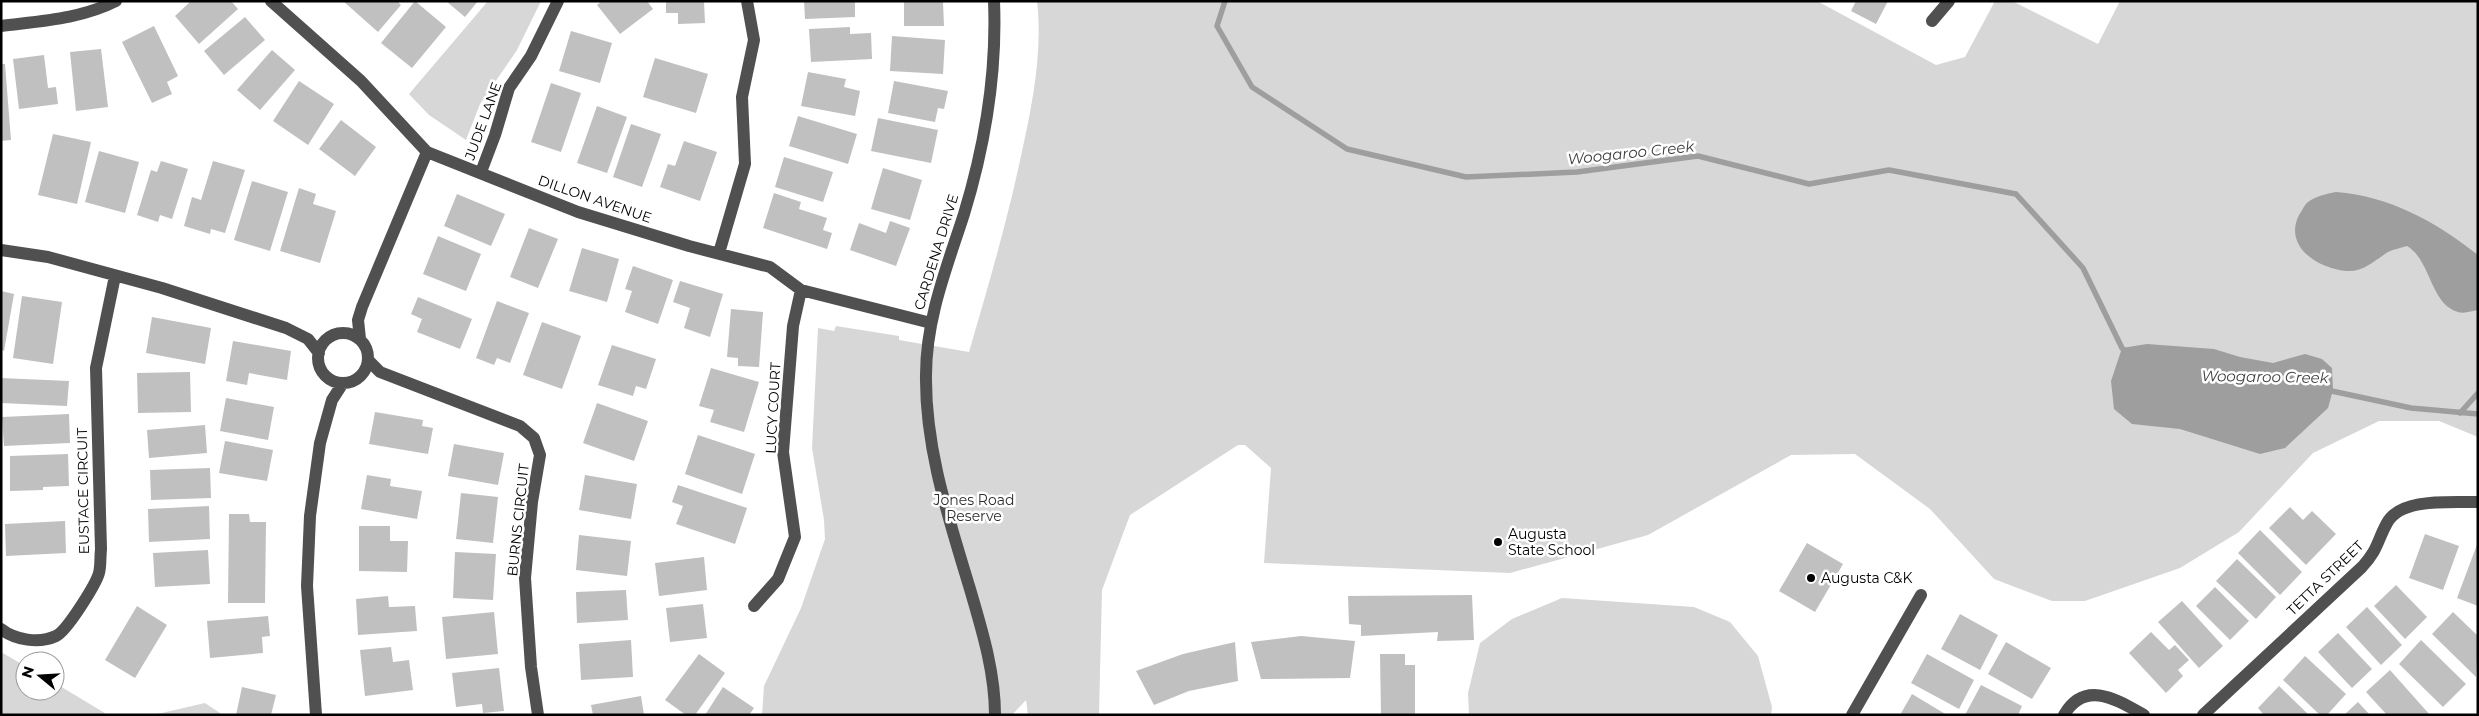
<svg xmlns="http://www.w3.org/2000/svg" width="2479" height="716" font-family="Montserrat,sans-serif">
<rect width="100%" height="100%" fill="#fff"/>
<path fill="#d7d7d7" d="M488,1H541L517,50L480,104L466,140L429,115L409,94Z
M1037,1H1817L1936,65L1965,57L1995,1H2012L2098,44L2120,1H2478V437L2439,421H2379L2313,453L2239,532L2180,568L2085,601H2052L1994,579L1930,509L1855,454L1791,455L1648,535L1510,573L1264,563L1271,468L1245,445H1238L1130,515L1102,590L1099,715H1028L1026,700L1012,715H762L764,686L801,608L825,539L824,520L812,448L818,328L834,331L836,326L899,336V340L969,352C988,287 1007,222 1021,156C1032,106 1043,52 1037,1Z
M1562,598L1694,607L1730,622L1758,656L1772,707L1771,715H1469L1468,693L1480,643L1512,619Z
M1,652L25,666V691H55V683L108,715H1Z
M205,703L223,715H153Z"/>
<path fill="#9e9e9e" d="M2336,192C2390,196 2436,222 2478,255V310C2472,311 2464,314 2458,312C2430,304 2431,260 2407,246C2401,248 2394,249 2388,252C2375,260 2364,272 2347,271C2319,269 2283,247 2299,215C2302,211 2304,205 2308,202C2316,196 2326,194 2336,192Z
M2147,344L2214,349L2240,357L2273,363L2305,354L2322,359L2332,368L2333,390L2328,408L2285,448L2260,454L2180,429L2132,424L2114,409L2111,381L2122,348Z"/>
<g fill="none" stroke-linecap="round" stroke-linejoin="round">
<path stroke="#9e9e9e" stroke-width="5.5" d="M1225,1L1217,26L1252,87L1347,149L1466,177L1577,172L1698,156L1809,184L1889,170L2016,194L2083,268L2122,348L2126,352
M2327,390L2411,408L2478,414
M2460,413L2478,393"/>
</g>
<path fill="#c0c0c0" d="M191,1H231L238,9L199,44L175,16Z
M343,1H397L401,5L378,32Z
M415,1L446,27L412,68L381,43Z
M446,1H478L465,17Z
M602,1H647L653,9L620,34L597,5Z
M666,1H704L705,23L678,24V13H666Z
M804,1H855V17L805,19Z
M904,1H943L944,26H904Z
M1856,1H1888L1876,24L1851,11Z
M245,17L265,40L224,75L204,51Z
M154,26L178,76L167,82L172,94L152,103L122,42Z
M850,27V34L871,33L872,59L811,62L809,29Z
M571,31L612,43L600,83L559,71Z
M892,36L945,40L943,74L890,71Z
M101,49L108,107L76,111L70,52Z
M272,50L295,70L260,110L237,90Z
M44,55L48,88L56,87L58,104L19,109L13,59Z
M655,58L708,74L696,113L643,97Z
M1,64H5L11,140L1,141Z
M808,72L846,79L844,87L860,91L855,116L801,106Z
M299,81L334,104L308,145L273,121Z
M894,81L948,91L944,109L938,108L935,122L888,113Z
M551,83L581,93L561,152L531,142Z
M597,106L627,117L607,173L577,163Z
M798,116L857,134L848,164L789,146Z
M878,118L938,130L931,163L871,151Z
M341,120L376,147L355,176L319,149Z
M631,124L661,134L642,187L613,177Z
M53,134L91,142L77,204L38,195Z
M684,141L717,152L700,201L660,187L668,164L675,166Z
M99,151L139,162L125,213L85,202Z
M784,157L833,172L823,202L775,187Z
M161,161L188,169L172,219L160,215L158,222L137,215L151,170L157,172Z
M213,161L245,170L225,233L211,229L210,234L184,226L192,197L201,200Z
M883,168L922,180L910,220L871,209Z
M252,181L288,192L270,251L234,240Z
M299,188L316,194L313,204L336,211L320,263L280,251Z
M774,193L801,202L799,209L827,218L823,230L832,233L827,249L763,228Z
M457,194L505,214L491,246L444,226Z
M890,221L910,228L896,266L850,250L859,223L886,233Z
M529,228L558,239L538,288L510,277Z
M438,236L481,254L466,291L423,274Z
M582,248L619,259L607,302L569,291Z
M633,266L673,280L658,324L625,312L632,291L625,289Z
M680,281L723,294L710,337L684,328L690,308L673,302Z
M1,291L14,294L4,351L1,350Z
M22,296L62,302L53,364L13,358Z
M418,297L472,319L460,349L417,332L422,319L411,314Z
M497,301L529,313L510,363L497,358L494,365L476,358Z
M731,309L763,312L759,367L738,366V358L727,357Z
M152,317L211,328L205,364L146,353Z
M542,322L581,336L562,389L523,375Z
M233,341L291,351L287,380L249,373L247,385L226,381Z
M612,345L656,359L646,389L636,386L633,396L598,385Z
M711,368L759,382L744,432L710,422L714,410L699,406Z
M190,372L191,412L138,413L137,373Z
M1,378L69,381L67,406L1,403Z
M226,398L274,407L268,440L220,431Z
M597,403L648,421L634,461L583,443Z
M375,412L423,420L422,426L433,428L428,454L369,444Z
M69,414L70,443L4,446L2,417Z
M205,425L207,453L149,458L147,430Z
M698,435L755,454L742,494L685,474Z
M225,441L273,450L267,481L219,473Z
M454,444L504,453L498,485L448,476Z
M68,454L69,486L43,487V490L10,491V456Z
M210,468L211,498L151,500L150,470Z
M367,475L391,479L390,486L422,491L417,519L361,509Z
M585,475L637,484L631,519L579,510Z
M678,485L747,508L735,544L676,524L683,506L672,502Z
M461,493L498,497L493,543L456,539Z
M209,506L210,539L149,542L148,509Z
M2290,507L2303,520L2312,511L2336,534L2306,565L2269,528Z
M229,514H249L250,522H266L265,603H228Z
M65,521L66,553L6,556L5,524Z
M359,526H390V541H408L407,572L359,571Z
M2260,530L2302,572L2280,595L2238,553Z
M2425,534L2459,546L2443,590L2409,578Z
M579,535L631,541L627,576L576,570Z
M2478,542V606L2457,598Z
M1807,543L1843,564L1815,612L1779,591Z
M208,550L210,584L155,587L153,553Z
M455,552L496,554L493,600L453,598Z
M704,557L707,590L659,596L655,563Z
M2237,559L2276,597L2256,619L2216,581Z
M2396,585L2427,617L2405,639L2374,606Z
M2215,587L2249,621L2230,640L2196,606Z
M626,590L628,620L577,623L576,592Z
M1472,595L1474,640L1437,641L1438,632L1361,636V625L1349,624L1348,596Z
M388,596L389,607L415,606L417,631L358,635L356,599Z
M2182,601L2223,646L2199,668L2158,622Z
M703,604L707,638L670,642L666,608Z
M137,606L167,625L135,678L105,660Z
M2367,607L2402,645L2381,665L2346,627Z
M494,612L498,654L446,659L442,617Z
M2453,612L2478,636L2476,677L2432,634Z
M1960,614L1998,635L1980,670L1941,649Z
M268,616L270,636L262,637L263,653L210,658L207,621Z
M2151,632L2169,650L2175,645L2189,660L2178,670L2183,676L2166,693L2129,653Z
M2338,633L2372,669L2352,688L2318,652Z
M1301,636L1355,641L1350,678L1261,679L1251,642Z
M631,640L633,677L581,680L579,644Z
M2421,640L2466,684L2443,707L2399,664Z
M1235,642L1238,681L1189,691L1154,705L1136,671L1183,654Z
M2006,642L2051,668L2032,699L1988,674Z
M391,647L393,662L409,660L413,690L365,696L360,650Z
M699,654L725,673L695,715H686L665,700Z
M1380,654H1405V665H1415V715H1381Z
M1927,654L1974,680L1959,709L1911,683Z
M2305,656L2346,694L2327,715H2320L2283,680Z
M499,668L504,711L483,713L482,704L456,707L452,673Z
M2390,670L2430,715H2387L2366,692Z
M1981,685L2022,706L2018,715H1965Z
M2279,686L2309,715H2264L2258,708Z
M242,687L276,695L271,715H236Z
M723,687L754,708L749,715H705Z
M1912,694L1947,715H1900Z
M641,696L644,715H593L591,705Z
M2358,702L2370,715H2344Z"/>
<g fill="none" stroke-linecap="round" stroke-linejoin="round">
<path stroke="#505050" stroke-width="12" d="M271,1L361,81L427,152L578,212L689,246L770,267L801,290L931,323
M994,1C997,73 985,145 964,214C947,267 926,318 926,375C925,449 949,519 970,589C982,630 995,672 995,715
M1932,21L1949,1
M1,26C40,21 81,19 116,1
M481,172L495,135L509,88L531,56L558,1
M1,250L48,257L162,288L286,328L308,339L319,353
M719,253L745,164L742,97L754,40L747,1
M318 358a25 25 0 1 1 50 0a25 25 0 1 1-50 0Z
M360,339L358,320L362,307L427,152
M368,360L380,372L520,426L534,438L540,455L532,502L525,578L531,667L538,715
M754,606L778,579L795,537L783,452L793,326L801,290
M1,629C15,640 39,644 56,636C67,631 96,584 99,573C101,565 100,557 101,549L96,368L115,276
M316,715L307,586L310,516L320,443L332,400L343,383
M1852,715L1921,595
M2064,715C2085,679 2117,700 2144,715
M2203,715L2362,567C2378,550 2377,541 2387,523C2401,497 2452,503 2478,502"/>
</g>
<g fill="#000" stroke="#fff" stroke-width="2">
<circle cx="1498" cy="542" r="5"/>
<circle cx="1811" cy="578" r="5"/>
</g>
<g text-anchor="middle" stroke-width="5" stroke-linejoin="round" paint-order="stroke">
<g font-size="14" fill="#000" stroke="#fff">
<text transform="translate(483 121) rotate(-70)" y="5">JUDE LANE</text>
<text transform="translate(595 199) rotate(19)" y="5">DILLON AVENUE</text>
<text transform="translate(936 252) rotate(-73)" y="5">CARDENA DRIVE</text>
<text transform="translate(773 408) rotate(-87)" y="5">LUCY COURT</text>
<text transform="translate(83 491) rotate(-91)" y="5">EUSTACE CIRCUIT</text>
<text transform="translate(518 520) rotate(-84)" y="5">BURNS CIRCUIT</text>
<text transform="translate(2325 578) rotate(-44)" y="5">TETTA STREET</text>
</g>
<g font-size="14" fill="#2e2e2e" stroke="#fff">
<text x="974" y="505">Jones Road<tspan x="974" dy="16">Reserve</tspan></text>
</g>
<g font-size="14" fill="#000" stroke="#fff" text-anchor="start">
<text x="1508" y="539">Augusta<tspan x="1508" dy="16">State School</tspan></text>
<text x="1821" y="583">Augusta C&amp;K</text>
</g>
<g font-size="15" font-style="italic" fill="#3f3f3f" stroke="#fff">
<text transform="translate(1631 153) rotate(-6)" y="5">Woogaroo Creek</text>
<text transform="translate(2265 377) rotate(1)" y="5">Woogaroo Creek</text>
</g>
</g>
<rect width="2479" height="716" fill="none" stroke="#000000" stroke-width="5"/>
<g transform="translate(40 676) rotate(288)"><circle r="24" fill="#ffffff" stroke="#999999"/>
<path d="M0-4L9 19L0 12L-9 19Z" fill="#000000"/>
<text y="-8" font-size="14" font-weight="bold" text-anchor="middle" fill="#000000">N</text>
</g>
</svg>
